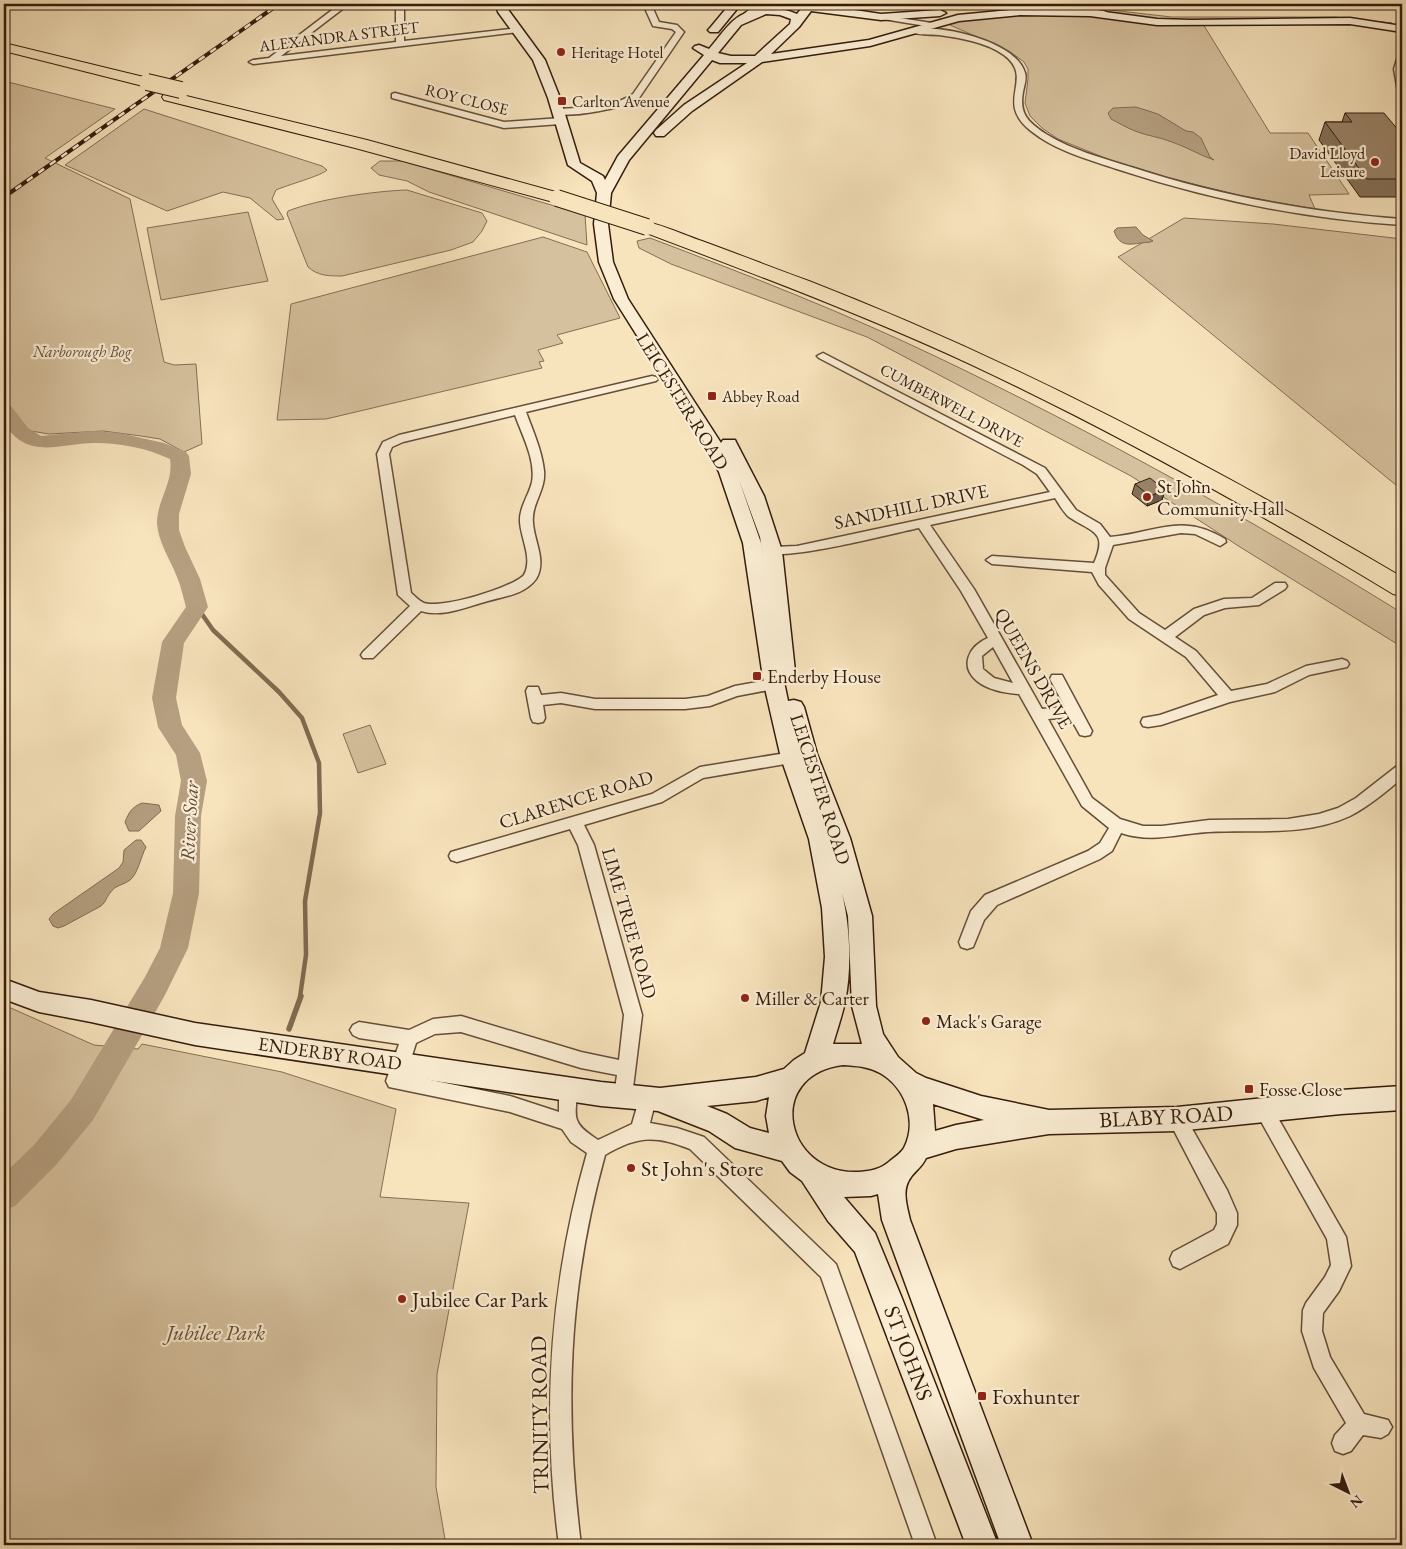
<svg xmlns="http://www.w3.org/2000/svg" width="1406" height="1549" font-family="'EB Garamond',serif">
<rect width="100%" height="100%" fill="#f7e3bc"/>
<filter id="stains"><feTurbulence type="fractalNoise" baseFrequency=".004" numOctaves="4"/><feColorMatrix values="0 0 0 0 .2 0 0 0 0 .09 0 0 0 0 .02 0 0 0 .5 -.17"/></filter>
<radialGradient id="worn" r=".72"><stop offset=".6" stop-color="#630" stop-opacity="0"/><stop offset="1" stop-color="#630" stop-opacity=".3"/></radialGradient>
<path fill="#d6c19e" stroke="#856e55" d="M4,4H80L4,10Z
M1075,6L1172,17H1335L1392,23L1357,20L1238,22L1155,20Z
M1001,14L1097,15L1203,24L1270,133H1308L1349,194L1309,195L1315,209L1242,196L1169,178L1110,160L1058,139L1042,128L1030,116L1025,103L1028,79V69L1024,62L1009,51L950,25L952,22Z
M4,81L115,109L45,158L130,199L164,362L174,365L196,364L202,444L184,452L160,439L141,436L103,431L49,434L31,431L21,424L4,402Z
M144,109L322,166L327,170C321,176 287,185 276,190L272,199L284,219L277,220L250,198L223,192L167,211L65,165Z
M380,161H402L585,215L587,245L429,192L407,181L379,175L371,168Z
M407,190L482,213L487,221L482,231L473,242L451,250L342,276C329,276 318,276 308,267L287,214L288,211C318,199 375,191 407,190Z
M248,212L268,281L161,300L147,228Z
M1184,218L1273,224L1402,239V490L1118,257Z
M543,237L587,252L620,318L557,335L563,343L538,350L544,361L539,362L542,368L326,419L277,420L291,304Z
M650,238C748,275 845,313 939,358C1098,434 1252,520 1402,613V647L1240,547L1131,476L867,337L671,264L639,248L637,241Z
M370,725L386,764L358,773L343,734Z
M4,1005L94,1045L138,1049L142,1044L282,1072L396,1109L380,1197L469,1203L437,1374L436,1487L446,1545H4Z"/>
<path fill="#b59f80" stroke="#816b52" d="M1136,107L1158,114L1186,131L1193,132L1201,138L1210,157L1214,160C1199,155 1187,147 1172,142C1160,137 1147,136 1135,131C1127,128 1119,123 1111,119L1108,113L1113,108Z
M1136,227L1143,235L1153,241C1149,243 1146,242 1141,243C1128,245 1119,246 1114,231L1117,228Z
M142,803L159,805L161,811L139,831H129L125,822C129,812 132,807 142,803Z
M136,840H141L146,847C141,856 138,874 130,880C124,885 115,885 110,893C106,898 106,902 101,906L64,926L58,928L53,926L49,919L53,914L119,868L123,862L124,850Z"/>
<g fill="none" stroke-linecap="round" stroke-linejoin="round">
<path stroke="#816b52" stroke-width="4.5" d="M197,607L213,630L279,692L302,718L319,763L320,813L305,901L306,955L300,997"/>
<path stroke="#816b52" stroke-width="5.5" d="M289,1029L301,996"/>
<path fill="#b59f80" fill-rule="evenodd" d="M4,404L11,406L28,428L41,436L93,431L119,433L164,443L186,452L189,456L191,474L179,514V530L185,547L200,579L208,607L184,643L176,698L182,725L200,753L207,781L201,816L199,893L188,948L165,995L93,1120L56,1165L15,1206L4,1210V1174L34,1145L71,1100L145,977L160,948L173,893L175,816L181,781L176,755L158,727L152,698L162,642L186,607C183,597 181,586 177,577C170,559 158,542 157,523C157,500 174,482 170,459C146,448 121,443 95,443C58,443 30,461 4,424Z"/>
<g stroke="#654e38" stroke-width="3">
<path id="street" d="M340,4H349L281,56L396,42V4H404V41L519,28L523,30L519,32L253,64L249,62L253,60L269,58Z
M643,4H651L659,22L677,25L684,32L639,98C623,109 574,117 555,114L554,112L558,109C583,107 611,109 633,94L676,32L672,29L653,26Z
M768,4H797L813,7L809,9C781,7 762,4 740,25L733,23L750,9Z
M1061,4L1104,11L1108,13L1104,15L1064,8L1060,6Z
M880,15L932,23L936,25L932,27L883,19H880Z
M911,29C940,24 1017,41 1025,73C1027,79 1024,86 1023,92C1019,114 1028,122 1046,134C1072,150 1102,158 1131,167C1219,196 1309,212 1402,219V225C1306,219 1212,200 1120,170C1090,160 1056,151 1031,131C993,101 1036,79 1004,55C986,42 960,38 939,35C931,34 917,36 910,31Z
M1399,53H1402V95L1398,92L1394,69Z
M395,93L504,122L561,118L565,121L561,124L504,128L392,98V94Z
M823,353L1045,468L1076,510L1100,524L1110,537C1156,533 1181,512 1225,539L1226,542L1220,546L1195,534L1181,533L1113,545L1105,568V575L1139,613L1165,630L1194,609L1224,599L1252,598L1275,583H1285L1287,586L1285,589L1259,605L1225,608L1204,615L1175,637L1196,651L1231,691L1267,684L1306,666L1342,659L1347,661L1349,664L1347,667L1309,675L1275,692L1230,702L1161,725L1148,727L1143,726L1141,722L1143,718L1160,715L1218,695L1186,657L1129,619L1099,585L1092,572L992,564L986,560L992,556L1094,563C1108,531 1093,533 1069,517C1064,513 1059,504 1055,498L930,525L974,589L1042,709L1065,707L1050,679L1052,675H1062L1092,731L1090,735L1085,736L1080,735L1070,717L1048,719L1092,798L1120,819L1143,826H1162L1209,820L1288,819L1319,814L1338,808L1356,798L1397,766L1402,764V778C1386,792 1369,806 1350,816C1305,837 1255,829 1208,832C1177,834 1151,843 1121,833L1112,851L1100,859L997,905L984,920L973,947L967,949L961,947L959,942L971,911L985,895L1088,851L1100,843L1109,828L1082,806L1019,694C1005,693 988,690 977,681C959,666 969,646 988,638L961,591L919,528C898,532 776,564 767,551L773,547L797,546L1050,492L1037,474L1023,465L819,358L817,356ZM993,647L1013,683L994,678L983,669L982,656Z
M652,376L656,377L658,379L656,381L526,412C533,431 542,451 544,471C546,490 531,504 533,523C534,541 547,561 536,579C524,596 499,597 481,603C461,609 441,617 421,611L373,658H363L361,655L363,652L410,606L398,595L377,454L383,442L399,435ZM515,415C522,435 536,460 532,482C529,495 519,508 520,522C521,539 533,558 524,575C512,588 441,609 424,603C419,601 415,596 411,593L389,454L392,447L403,442Z
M774,679L779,680L781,684L779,688L737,696L710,706L685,709H595L561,703L543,705L545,718L543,722L538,723L533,722L531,718L526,691L528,687H538L541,695L561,693L595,699H685L708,696L735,686Z
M792,752L797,754L799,758L797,762L703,778L662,802L584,825L594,845L642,1015L632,1096L629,1102L623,1104L617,1102L614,1096L617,1075L581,1068L461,1032L435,1034L416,1043L406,1075L510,1096L559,1112V1090L562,1084L568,1082L574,1084C580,1096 573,1109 577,1120C580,1129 591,1135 598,1140L632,1124L641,1093L647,1091L653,1093L656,1099L650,1123L677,1128L704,1137L836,1264L937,1545H915L821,1277L690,1149C655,1135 637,1136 605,1155C568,1289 564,1408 581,1545H559C541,1411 550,1283 587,1153L571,1142L562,1129L510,1112L389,1087L386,1081L399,1044L359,1038L353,1035L350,1030L353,1025L359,1022L409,1030L433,1019L461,1016L581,1052L619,1060L624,1015L578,845L570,829L457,862L451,860L449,856L451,852L652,794L700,767Z
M1264,1102L1270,1104L1346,1237L1351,1266L1339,1291L1323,1313L1322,1331L1330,1357L1364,1414L1388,1420L1392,1427L1388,1434L1381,1438L1363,1435L1351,1451L1343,1454L1335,1451L1332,1443L1335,1435L1346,1423L1314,1368L1302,1331L1303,1310L1306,1303L1325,1277L1331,1265L1327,1239L1258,1116L1255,1110L1258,1104Z
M1177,1111L1183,1113L1227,1190L1237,1213V1225L1228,1244L1180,1269L1173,1266L1170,1259L1173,1252L1214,1230L1217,1224V1213L1168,1119L1171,1113Z"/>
</g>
<g stroke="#341c0c" stroke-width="3">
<path id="secondary" d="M496,4H506L509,11L545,60L560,98L580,163L603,176L605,180L618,156L704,55L693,48L695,46L699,45L709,49C717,40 724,29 733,21C750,6 777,5 797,14L805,4H815L881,14L940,10L946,13L940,16L881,20L811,11L799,27L771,54L869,40L958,15L1020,9L1090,10L1157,19L1191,20L1350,18L1402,26V32L1350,24L1157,25L1090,16L1020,15L959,21L870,46L762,62L692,111L664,136H656L654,133L656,130L684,105L747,63H720L712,60L629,160L611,193L608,224L613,262L628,299L721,443L723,440H735L737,444L764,496L782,551L795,671L792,676L783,677L788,701L794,700L801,702L804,707L817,754L850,838L872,916L876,1006L883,1034L898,1057L916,1073L926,1078L981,1096L1049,1110L1177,1107L1341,1090L1402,1086V1110L1341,1114L1177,1131L1049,1134L956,1149L926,1158C922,1167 916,1170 911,1177C901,1190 907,1206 910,1220L1033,1545H1001L882,1220L878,1194L871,1196L844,1197L875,1233L901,1296L998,1545H966L855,1252L828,1221L802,1181L790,1172L782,1161L735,1148L709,1131L658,1111L601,1106L195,1045L91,1022L39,1012L4,999V979L39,992L91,1000L195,1023L601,1082L660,1088L756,1077L784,1069L794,1060L805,1053L821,1002L825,957L822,908L809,839L781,758L764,684L743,543L719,472L704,442L614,299L599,262L594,224L597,193L592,181L568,165L548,98L533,60L498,12ZM766,14L780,15L791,19L790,24L755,56H731L718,53L741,25ZM739,480L760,537L766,572L761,543ZM842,893L848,916L852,1006L862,1044H833C837,1030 842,1016 845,1002C852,967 850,927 842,893ZM843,1065C855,1066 868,1066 880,1073C905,1087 918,1121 904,1148C901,1153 895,1157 890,1161C881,1169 871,1171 859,1172C785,1176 763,1075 843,1065ZM769,1097L766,1116L769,1133L750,1128L727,1114L707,1106L756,1101ZM933,1104L984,1120L956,1125L935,1131Z
M730,4H741L718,32H710L708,30L710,28Z"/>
</g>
<g stroke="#341c0c" stroke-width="2">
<path id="highway" d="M4,43L152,79L155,82L152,85L147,87L4,51Z
M170,92L367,140L563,194L566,198L563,202L557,203L355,148L164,100L162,97L164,94Z
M647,222C666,226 684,235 702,241C738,254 773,268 809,281C1015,361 1211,465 1402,577V596L1393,594C1256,511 1117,433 972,365C864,315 752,273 641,231L638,227L641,223Z"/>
</g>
<use href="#street" fill="#faedd3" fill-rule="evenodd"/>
<use href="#secondary" fill="#faedd3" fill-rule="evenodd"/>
<use href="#highway" fill="#f7e3bc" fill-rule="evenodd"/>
<g stroke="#341c0c" stroke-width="4">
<path id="rail" d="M4,197L279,4"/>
</g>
<use href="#rail" stroke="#faedd3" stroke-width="2.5" stroke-dasharray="7" stroke-linecap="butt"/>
<g stroke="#341c0c" stroke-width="18" stroke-linecap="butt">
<path id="highway-bridge" d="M147,82L181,90
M557,198L647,227"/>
</g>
<use href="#highway-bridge" stroke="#f7e3bc" stroke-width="16"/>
</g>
<path fill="#847159" stroke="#341c0c" d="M1345,113L1399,131H1402V197H1360L1319,140L1325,122H1342Z
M1135,484L1165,490L1162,500L1147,506L1132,494Z"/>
<path fill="#6b5c49" stroke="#341c0c" d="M1165,490L1162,500L1147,506L1150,496Z"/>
<path fill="#998368" stroke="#341c0c" d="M1345,113H1384L1399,131H1402V179H1367L1325,122H1352Z
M1150,478L1165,490L1150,496L1135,484Z"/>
<g fill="#8f2418" stroke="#faedd3" stroke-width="2">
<circle cx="561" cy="52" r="5"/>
<rect x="557" y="96" width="10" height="10" rx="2.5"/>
<circle cx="1375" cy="162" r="5"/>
<rect x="707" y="391" width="10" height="10" rx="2.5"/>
<circle cx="1147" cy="497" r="5"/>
<rect x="752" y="671" width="10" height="10" rx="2.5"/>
<circle cx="745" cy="998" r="5"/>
<circle cx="926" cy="1021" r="5"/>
<rect x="1244" y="1084" width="10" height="10" rx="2.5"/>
<circle cx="631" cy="1168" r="5"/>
<circle cx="402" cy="1299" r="5"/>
<rect x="977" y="1391" width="10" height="10" rx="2.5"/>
</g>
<g text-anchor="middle" stroke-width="4.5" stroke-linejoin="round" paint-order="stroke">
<g font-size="16" fill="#341c0c" stroke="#faedd3">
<text transform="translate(339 36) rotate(-7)" y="6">ALEXANDRA STREET</text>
<text transform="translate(467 99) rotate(14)" y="6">ROY CLOSE</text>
<text transform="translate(952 405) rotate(28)" y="6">CUMBERWELL DRIVE</text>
</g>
<g font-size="16" fill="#341c0c" stroke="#faedd3" text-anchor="start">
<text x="571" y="58">Heritage Hotel</text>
<text x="572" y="107">Carlton Avenue</text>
<text x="1365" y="159" text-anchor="end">David Lloyd<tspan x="1365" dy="18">Leisure</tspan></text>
<text x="722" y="402">Abbey Road</text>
</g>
<g font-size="16" font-style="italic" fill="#654e38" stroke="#faedd3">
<text x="82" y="357">Narborough Bog</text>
</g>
<g font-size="19" fill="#341c0c" stroke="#faedd3">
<text transform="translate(683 401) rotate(58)" y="7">LEICESTER ROAD</text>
<text transform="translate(911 506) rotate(-12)" y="7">SANDHILL DRIVE</text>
<text transform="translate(1034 668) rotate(60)" y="7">QUEENS DRIVE</text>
<text transform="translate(821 789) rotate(72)" y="7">LEICESTER ROAD</text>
<text transform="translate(576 799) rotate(-17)" y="7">CLARENCE ROAD</text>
<text transform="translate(630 923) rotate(74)" y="7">LIME TREE ROAD</text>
<text transform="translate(330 1053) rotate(8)" y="7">ENDERBY ROAD</text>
</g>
<g font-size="19" fill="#341c0c" stroke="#faedd3" text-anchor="start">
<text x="1157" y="493">St John<tspan x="1157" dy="22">Community Hall</tspan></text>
<text x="767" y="683">Enderby House</text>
<text x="755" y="1005">Miller &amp; Carter</text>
<text x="936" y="1028">Mack's Garage</text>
<text x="1259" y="1096">Fosse Close</text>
</g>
<g font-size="20" font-style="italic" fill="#614a35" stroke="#faedd3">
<text transform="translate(189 821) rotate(-87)" y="7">River Soar</text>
</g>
<g font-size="22" fill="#341c0c" stroke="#faedd3">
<text transform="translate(1166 1116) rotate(-3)" y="8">BLABY ROAD</text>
<text transform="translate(909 1353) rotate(69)" y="8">ST JOHNS</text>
<text transform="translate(539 1415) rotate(-91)" y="8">TRINITY ROAD</text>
</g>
<g font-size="22" fill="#341c0c" stroke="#faedd3" text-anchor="start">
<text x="641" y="1176">St John's Store</text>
<text x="412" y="1307">Jubilee Car Park</text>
<text x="992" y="1404">Foxhunter</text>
</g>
<g font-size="22" font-style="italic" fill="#654e38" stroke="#faedd3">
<text x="216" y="1340">Jubilee Park</text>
</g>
</g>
<rect width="1406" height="1549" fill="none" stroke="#f7e3bc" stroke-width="20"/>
<rect x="5" y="5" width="1396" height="1539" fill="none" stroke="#341c0c" stroke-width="2.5"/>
<rect x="10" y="10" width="1386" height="1529" fill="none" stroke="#341c0c"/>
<g transform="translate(1348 1492) rotate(138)" stroke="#faedd3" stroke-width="4" paint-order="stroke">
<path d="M0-4L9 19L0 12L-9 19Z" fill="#341c0c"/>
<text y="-8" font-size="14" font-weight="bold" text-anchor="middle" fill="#341c0c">N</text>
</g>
<rect width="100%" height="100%" filter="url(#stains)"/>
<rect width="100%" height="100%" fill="url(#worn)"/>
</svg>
